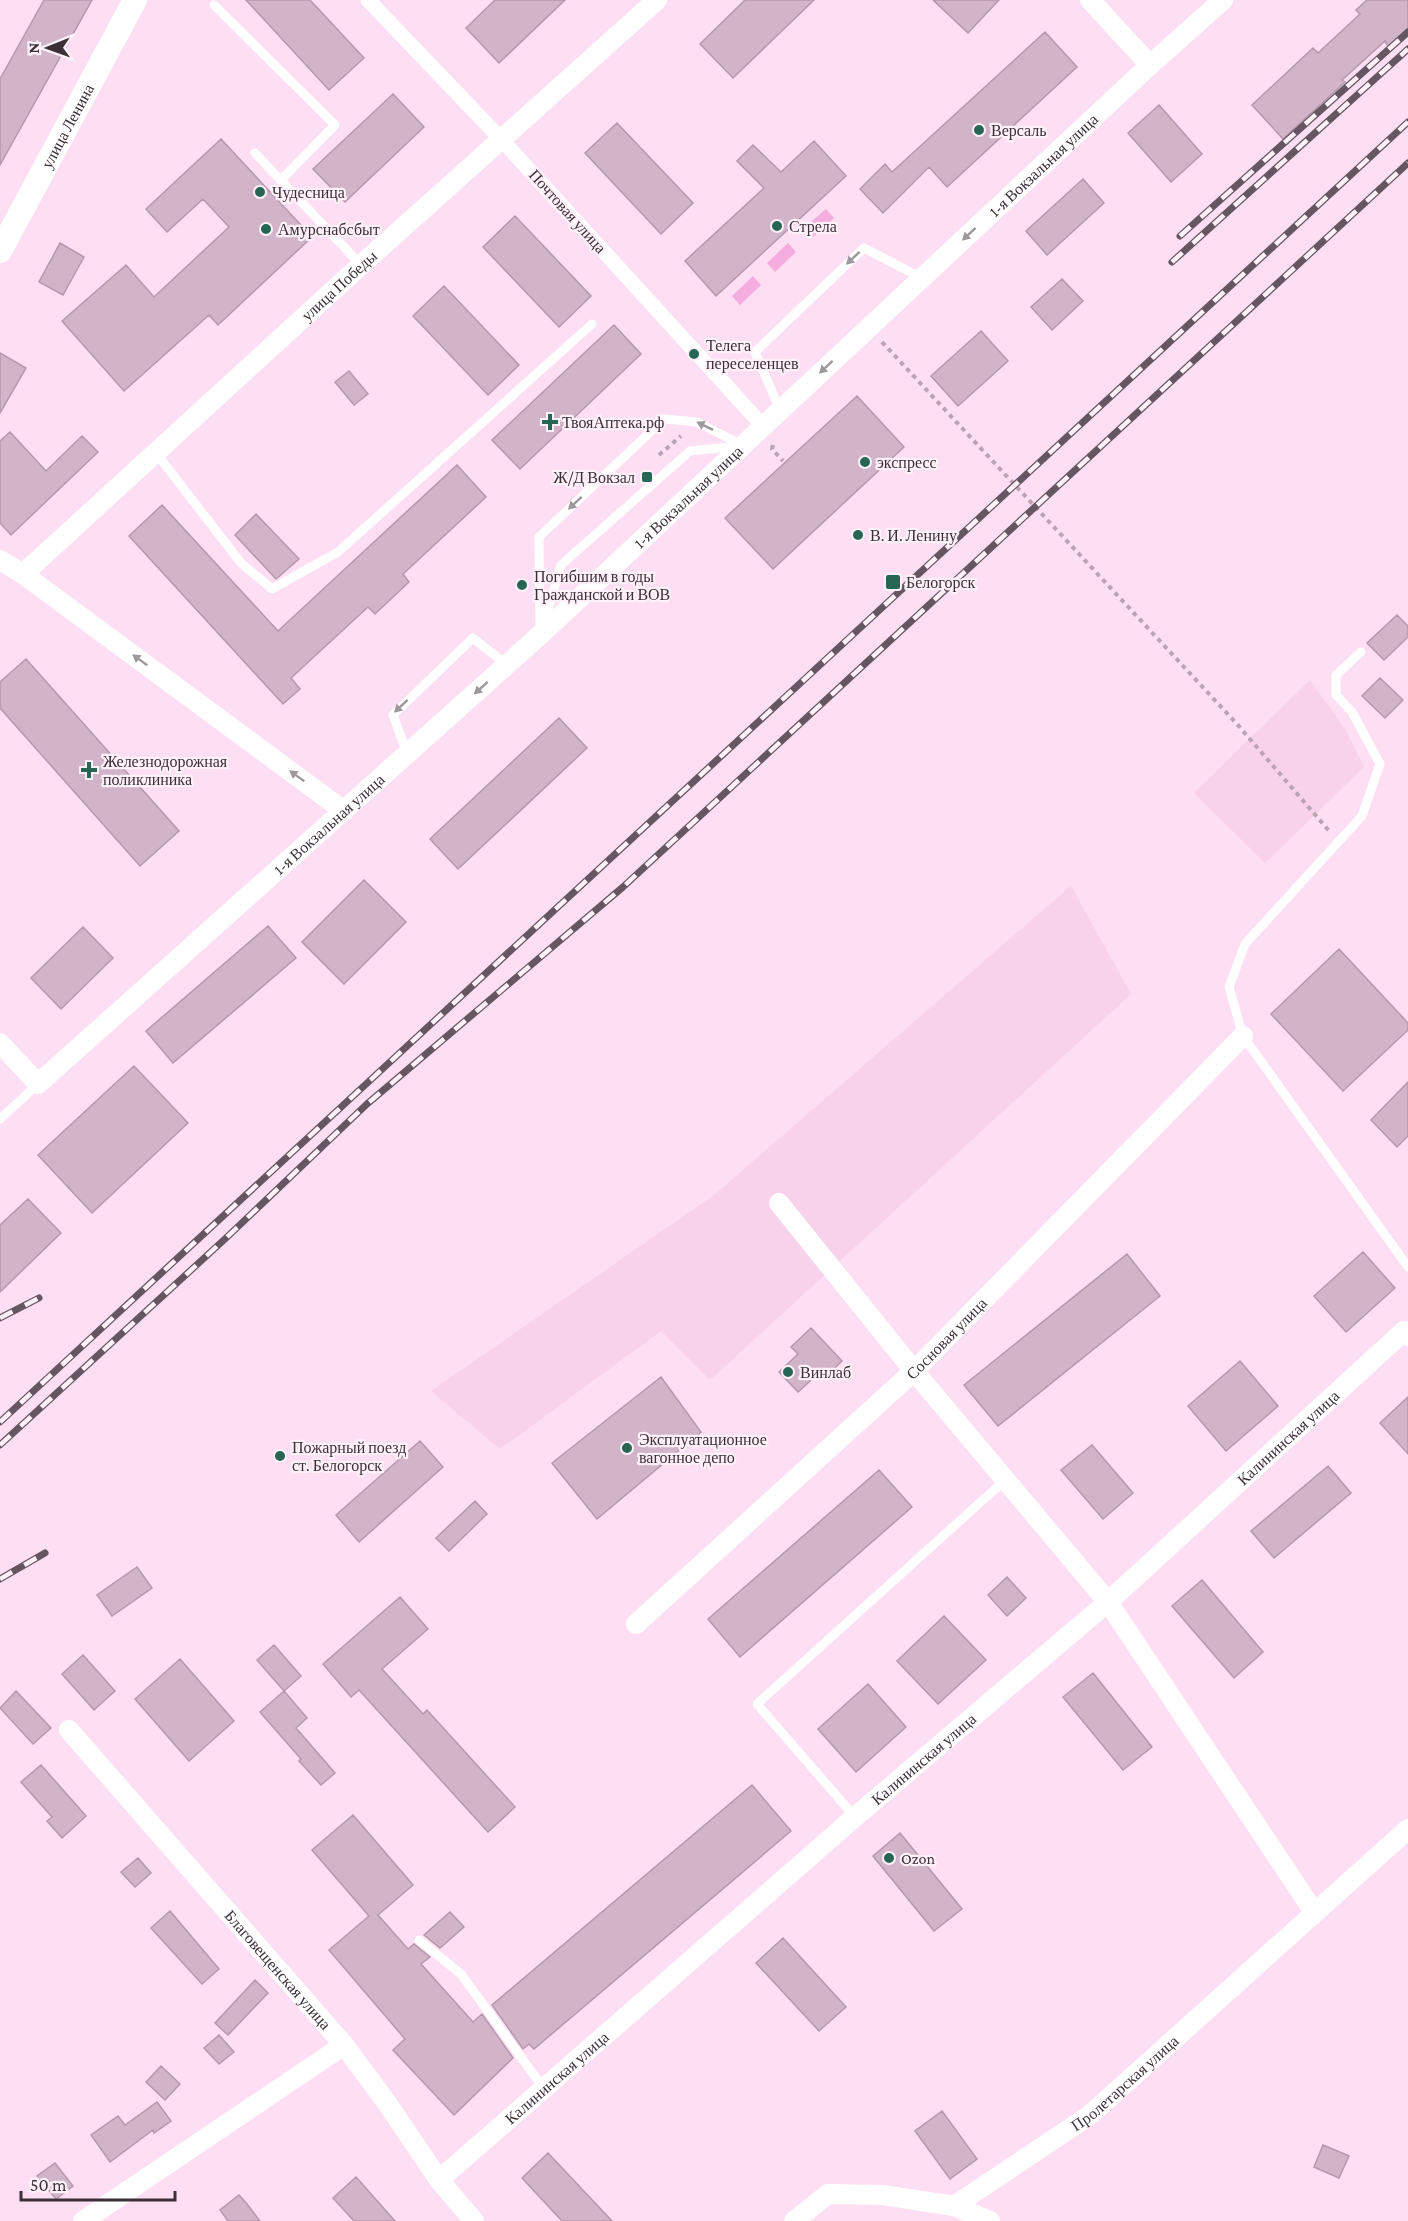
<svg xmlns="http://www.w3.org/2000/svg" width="1408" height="2221" font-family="'Crimson Pro',serif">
<rect width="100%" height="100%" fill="#fddef2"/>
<path fill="#f8d2eb" d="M1310,680L1345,729L1364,767L1265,863L1194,793Z
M1071,886L1131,994L710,1380L661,1331L500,1449L431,1391L714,1195Z"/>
<path fill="#f4adde" d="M826,209L834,218L813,237L804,228Z
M788,243L796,252L775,272L767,263Z
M753,276L761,285L740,305L732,296Z"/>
<path fill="#d2b4c8" stroke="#b598ac" stroke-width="1.5" d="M44,0H92L0,165V79Z
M246,0H310L364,58L329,90Z
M495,0H565L499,63L466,28Z
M745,0H814L733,78L700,44Z
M933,0H999L968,33Z
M1367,0H1408V28L1388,46L1385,41L1342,80L1345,82L1283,139L1252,105L1313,48L1318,53L1360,14L1356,10Z
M1045,32L1077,67L947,187L929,167L883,213L860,189L885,164L892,172Z
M393,94L424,127L345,202L313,169Z
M1159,105L1202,154L1171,182L1128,133Z
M617,123L693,203L661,234L585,153Z
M221,139L312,237L218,325L209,315L124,391L62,321L126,265L154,297L229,227L203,199L167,232L146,209Z
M814,141L846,176L716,296L685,261L764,188L737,161L753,145L781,172Z
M1083,179L1104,203L1047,255L1026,231Z
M515,216L591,296L559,327L483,247Z
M60,243L84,257L63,295L39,282Z
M1062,279L1083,301L1052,330L1031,307Z
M444,286L519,365L488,395L413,316Z
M614,325L641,354L520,469L492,440Z
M981,331L1008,361L958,406L931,376Z
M0,353L26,368L0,413Z
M349,371L368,394L354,405L335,382Z
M857,396L904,447L773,569L725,518Z
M10,432L46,471L82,436L98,452L11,535L0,523V441Z
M457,465L486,497L403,574L409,582L375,614L368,607L291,678L300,689L283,704L129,536L162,505L278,631Z
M256,514L299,559L276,579L235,535Z
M1397,615L1408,626V637L1384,660L1367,643Z
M26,659L179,831L140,866L0,708V682Z
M1380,678L1403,700L1385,718L1362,696Z
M559,718L587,748L458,869L430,839Z
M364,880L406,922L344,984L302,942Z
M268,926L296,958L173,1063L146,1031Z
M83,927L113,958L61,1009L31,978Z
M1339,949L1408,1023V1030L1343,1091L1271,1014Z
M134,1066L188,1123L92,1213L38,1155Z
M1408,1082V1136L1397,1147L1371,1120Z
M28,1199L61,1233L0,1292V1225Z
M1363,1252L1395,1288L1346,1332L1314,1296Z
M1127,1254L1160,1296L998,1426L964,1385Z
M811,1328L842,1361L823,1379L818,1374L798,1392L779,1372L798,1354L791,1347Z
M1240,1361L1278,1406L1226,1451L1188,1406Z
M661,1377L701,1432L597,1519L552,1463Z
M1408,1397V1454L1380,1423Z
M420,1441L443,1467L359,1542L336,1515Z
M1092,1445L1133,1493L1103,1519L1061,1470Z
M1328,1466L1351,1493L1274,1558L1251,1531Z
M879,1470L912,1507L740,1657L708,1619Z
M475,1501L487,1514L449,1551L436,1538Z
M137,1567L152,1588L112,1616L97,1595Z
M1007,1577L1026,1598L1007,1616L988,1595Z
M1202,1580L1263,1652L1234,1678L1172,1606Z
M400,1597L428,1629L382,1669L423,1714L427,1710L515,1807L488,1832L359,1690L351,1697L323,1664Z
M944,1616L986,1660L938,1704L897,1661Z
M274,1645L301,1676L284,1691L257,1660Z
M83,1655L115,1691L94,1710L62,1674Z
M180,1659L234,1721L189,1761L135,1699Z
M1093,1673L1152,1747L1123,1770L1063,1697Z
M868,1684L906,1727L856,1772L818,1729Z
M16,1691L51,1728L33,1744L0,1708Z
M284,1691L307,1718L296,1728L335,1773L321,1785L299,1761L301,1759L260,1712Z
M41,1765L86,1816L62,1838L47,1821L52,1817L21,1782Z
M752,1785L791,1831L534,2049L529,2044L523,2049L492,2005Z
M353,1815L413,1885L378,1915L408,1949L414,1944L430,1957L421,1964L473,2022L482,2014L513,2058L454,2115L393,2050L405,2039L329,1950L369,1916L312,1850Z
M900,1833L962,1909L934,1931L873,1856Z
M138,1858L151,1873L135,1887L121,1872Z
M170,1911L219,1969L202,1984L151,1928Z
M450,1912L464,1927L440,1948L424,1935Z
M783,1938L846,2007L819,2031L756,1963Z
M255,1980L268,1993L228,2035L215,2023Z
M219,2035L234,2052L219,2064L204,2048Z
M161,2066L180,2084L165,2100L146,2082Z
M157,2102L171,2121L154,2133L153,2130L110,2162L91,2135L118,2116L125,2125Z
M942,2111L977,2159L950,2179L915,2131Z
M1323,2145L1349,2156L1339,2178L1314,2167Z
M548,2153L612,2221H562L522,2178Z
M55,2163L73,2186L56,2199L37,2176Z
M356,2177L395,2221H354L333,2198Z
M239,2195L247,2204L260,2221H228L220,2210Z"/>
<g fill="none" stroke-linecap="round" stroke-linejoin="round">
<path stroke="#bca3b3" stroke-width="4" stroke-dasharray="4.5 4.5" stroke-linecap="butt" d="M882,342L1237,724L1330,832
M773,445L772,449L783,461
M659,455L681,436"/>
<path stroke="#fff" stroke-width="9" d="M214,5L335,125L281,180
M255,153L361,265
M780,410L755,352L864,248L922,278
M156,453L241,563L272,589L338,552L592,324
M543,627L561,565L690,451L739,446
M540,632L539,537L664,419L697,422L742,445
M1361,652L1336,675V695L1352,712L1380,764L1362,816L1245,944L1229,987L1243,1036L1408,1267
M407,753L393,715L473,638L507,665
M0,1119L38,1084
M855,1817L757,1704L1005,1480
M419,1940L461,1974L544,2089"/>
<path stroke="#fff" stroke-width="15" d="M368,0L502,140L763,426"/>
<g stroke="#fff" stroke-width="20">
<path d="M1090,0L1150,65"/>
<path d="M0,560L23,574L344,811"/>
<path id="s1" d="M23,574L361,265L657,0"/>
<path id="s2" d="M0,1043L38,1084L540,635L1150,65L1223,0"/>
<path d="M779,1203L914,1371L1108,1602L1314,1912"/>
<path id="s3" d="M636,1624L914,1371L1243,1036"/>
<path id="s4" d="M69,1730L344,2045L387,2103L439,2180L474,2221"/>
<path id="s5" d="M439,2180L855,1817L1108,1602L1404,1331L1408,1336"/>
<path d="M954,2206L990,2221"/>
<path d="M83,2221L344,2045"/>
<path id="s6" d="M794,2221L828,2194L883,2195L954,2206L1090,2115L1408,1829"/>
</g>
<path stroke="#fff" stroke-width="24" id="s7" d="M0,251L135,0"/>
<g stroke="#665661" stroke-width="7">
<path id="rail" d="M1180,236L1408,32
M1172,262L1408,49
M0,1318L39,1298
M0,1422L1408,122
M0,1445L226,1238L367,1104L623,887L1408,163
M0,1579L45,1553"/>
</g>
<use href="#rail" stroke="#fef1fa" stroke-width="4.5" stroke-dasharray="14" stroke-linecap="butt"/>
</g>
<defs><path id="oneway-solid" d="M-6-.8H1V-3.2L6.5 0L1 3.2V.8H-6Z" transform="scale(1.5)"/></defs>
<g fill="#9e989c">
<use href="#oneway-solid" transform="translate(969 234) rotate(137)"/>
<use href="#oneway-solid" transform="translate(853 258) rotate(137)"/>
<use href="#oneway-solid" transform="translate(826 367) rotate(137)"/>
<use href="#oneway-solid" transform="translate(705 426) rotate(-154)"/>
<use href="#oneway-solid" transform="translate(575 503) rotate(137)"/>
<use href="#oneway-solid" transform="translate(140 660) rotate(-144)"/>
<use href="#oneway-solid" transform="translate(481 688) rotate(138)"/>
<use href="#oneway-solid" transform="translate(401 706) rotate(137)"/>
<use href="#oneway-solid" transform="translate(297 776) rotate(-144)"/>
</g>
<g fill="#276654" stroke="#fef1fa" stroke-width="2">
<circle cx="979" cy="130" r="6"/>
<circle cx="260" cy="192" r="6"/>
<circle cx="777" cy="226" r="6"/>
<circle cx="266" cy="229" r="6"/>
<circle cx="694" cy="354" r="6"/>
<path d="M547 413h6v6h6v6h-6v6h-6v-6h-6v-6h6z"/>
<circle cx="865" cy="462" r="6"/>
<rect x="641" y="471" width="12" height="12" rx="3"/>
<circle cx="858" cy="535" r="6"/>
<rect x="885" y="574" width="16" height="16" rx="3"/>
<circle cx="522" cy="585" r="6"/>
<path d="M86 761h6v6h6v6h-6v6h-6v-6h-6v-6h6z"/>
<circle cx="788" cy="1372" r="6"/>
<circle cx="627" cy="1448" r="6"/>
<circle cx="280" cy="1456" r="6"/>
<circle cx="889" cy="1858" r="6"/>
</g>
<g text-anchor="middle" stroke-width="4.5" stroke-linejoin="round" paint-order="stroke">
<g font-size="16" fill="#3c3038" stroke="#fef1fa">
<text dy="6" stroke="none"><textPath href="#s7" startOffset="142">улица Ленина</textPath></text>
<text dy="6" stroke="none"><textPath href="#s2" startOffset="1418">1-я Вокзальная улица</textPath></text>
<text transform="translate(568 211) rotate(48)" y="6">Почтовая улица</text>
<text dy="6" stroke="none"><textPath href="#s1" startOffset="428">улица Победы</textPath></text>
<text dy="6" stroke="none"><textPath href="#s2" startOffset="932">1-я Вокзальная улица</textPath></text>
<text dy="6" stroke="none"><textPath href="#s2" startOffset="446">1-я Вокзальная улица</textPath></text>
<text dy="6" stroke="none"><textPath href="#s3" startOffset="422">Сосновая улица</textPath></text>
<text dy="6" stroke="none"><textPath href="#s5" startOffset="1128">Калининская улица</textPath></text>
<text dy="6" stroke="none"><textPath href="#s5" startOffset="642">Калининская улица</textPath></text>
<text dy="6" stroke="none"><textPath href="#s4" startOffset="318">Благовещенская улица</textPath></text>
<text dy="6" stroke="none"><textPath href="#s5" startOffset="156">Калининская улица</textPath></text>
<text dy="6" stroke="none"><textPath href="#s6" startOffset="381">Пролетарская улица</textPath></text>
</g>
<g font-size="16" fill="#3c3038" stroke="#fef1fa" text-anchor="start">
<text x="991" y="136">Версаль</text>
<text x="272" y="198">Чудесница</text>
<text x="789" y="232">Стрела</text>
<text x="278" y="235">Амурснабсбыт</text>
<text x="706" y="351">Телега<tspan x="706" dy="18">переселенцев</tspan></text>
<text x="562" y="428">ТвояАптека.рф</text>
<text x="877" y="468">экспресс</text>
<text x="635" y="483" text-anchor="end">Ж/Д Вокзал</text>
<text x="870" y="541">В. И. Ленину</text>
<text x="534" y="582">Погибшим в годы<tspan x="534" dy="18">Гражданской и ВОВ</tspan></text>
<text x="906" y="588">Белогорск</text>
<text x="103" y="767">Железнодорожная<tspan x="103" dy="18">поликлиника</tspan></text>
<text x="800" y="1378">Винлаб</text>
<text x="639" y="1445">Эксплуатационное<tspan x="639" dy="18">вагонное депо</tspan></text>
<text x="292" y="1453">Пожарный поезд<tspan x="292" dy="18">ст. Белогорск</tspan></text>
<text x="901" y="1864">Ozon</text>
</g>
</g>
<g transform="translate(48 48) rotate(269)" stroke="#fef1fa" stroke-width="4.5" paint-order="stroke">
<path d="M0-4.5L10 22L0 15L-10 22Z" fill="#3c3038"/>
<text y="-9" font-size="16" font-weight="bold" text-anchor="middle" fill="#3c3038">N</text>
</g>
<path d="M21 2191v9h154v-9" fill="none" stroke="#3c3038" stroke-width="3"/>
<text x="30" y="2191" font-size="18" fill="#3c3038" stroke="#fef1fa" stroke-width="4.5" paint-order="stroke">50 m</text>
</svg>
